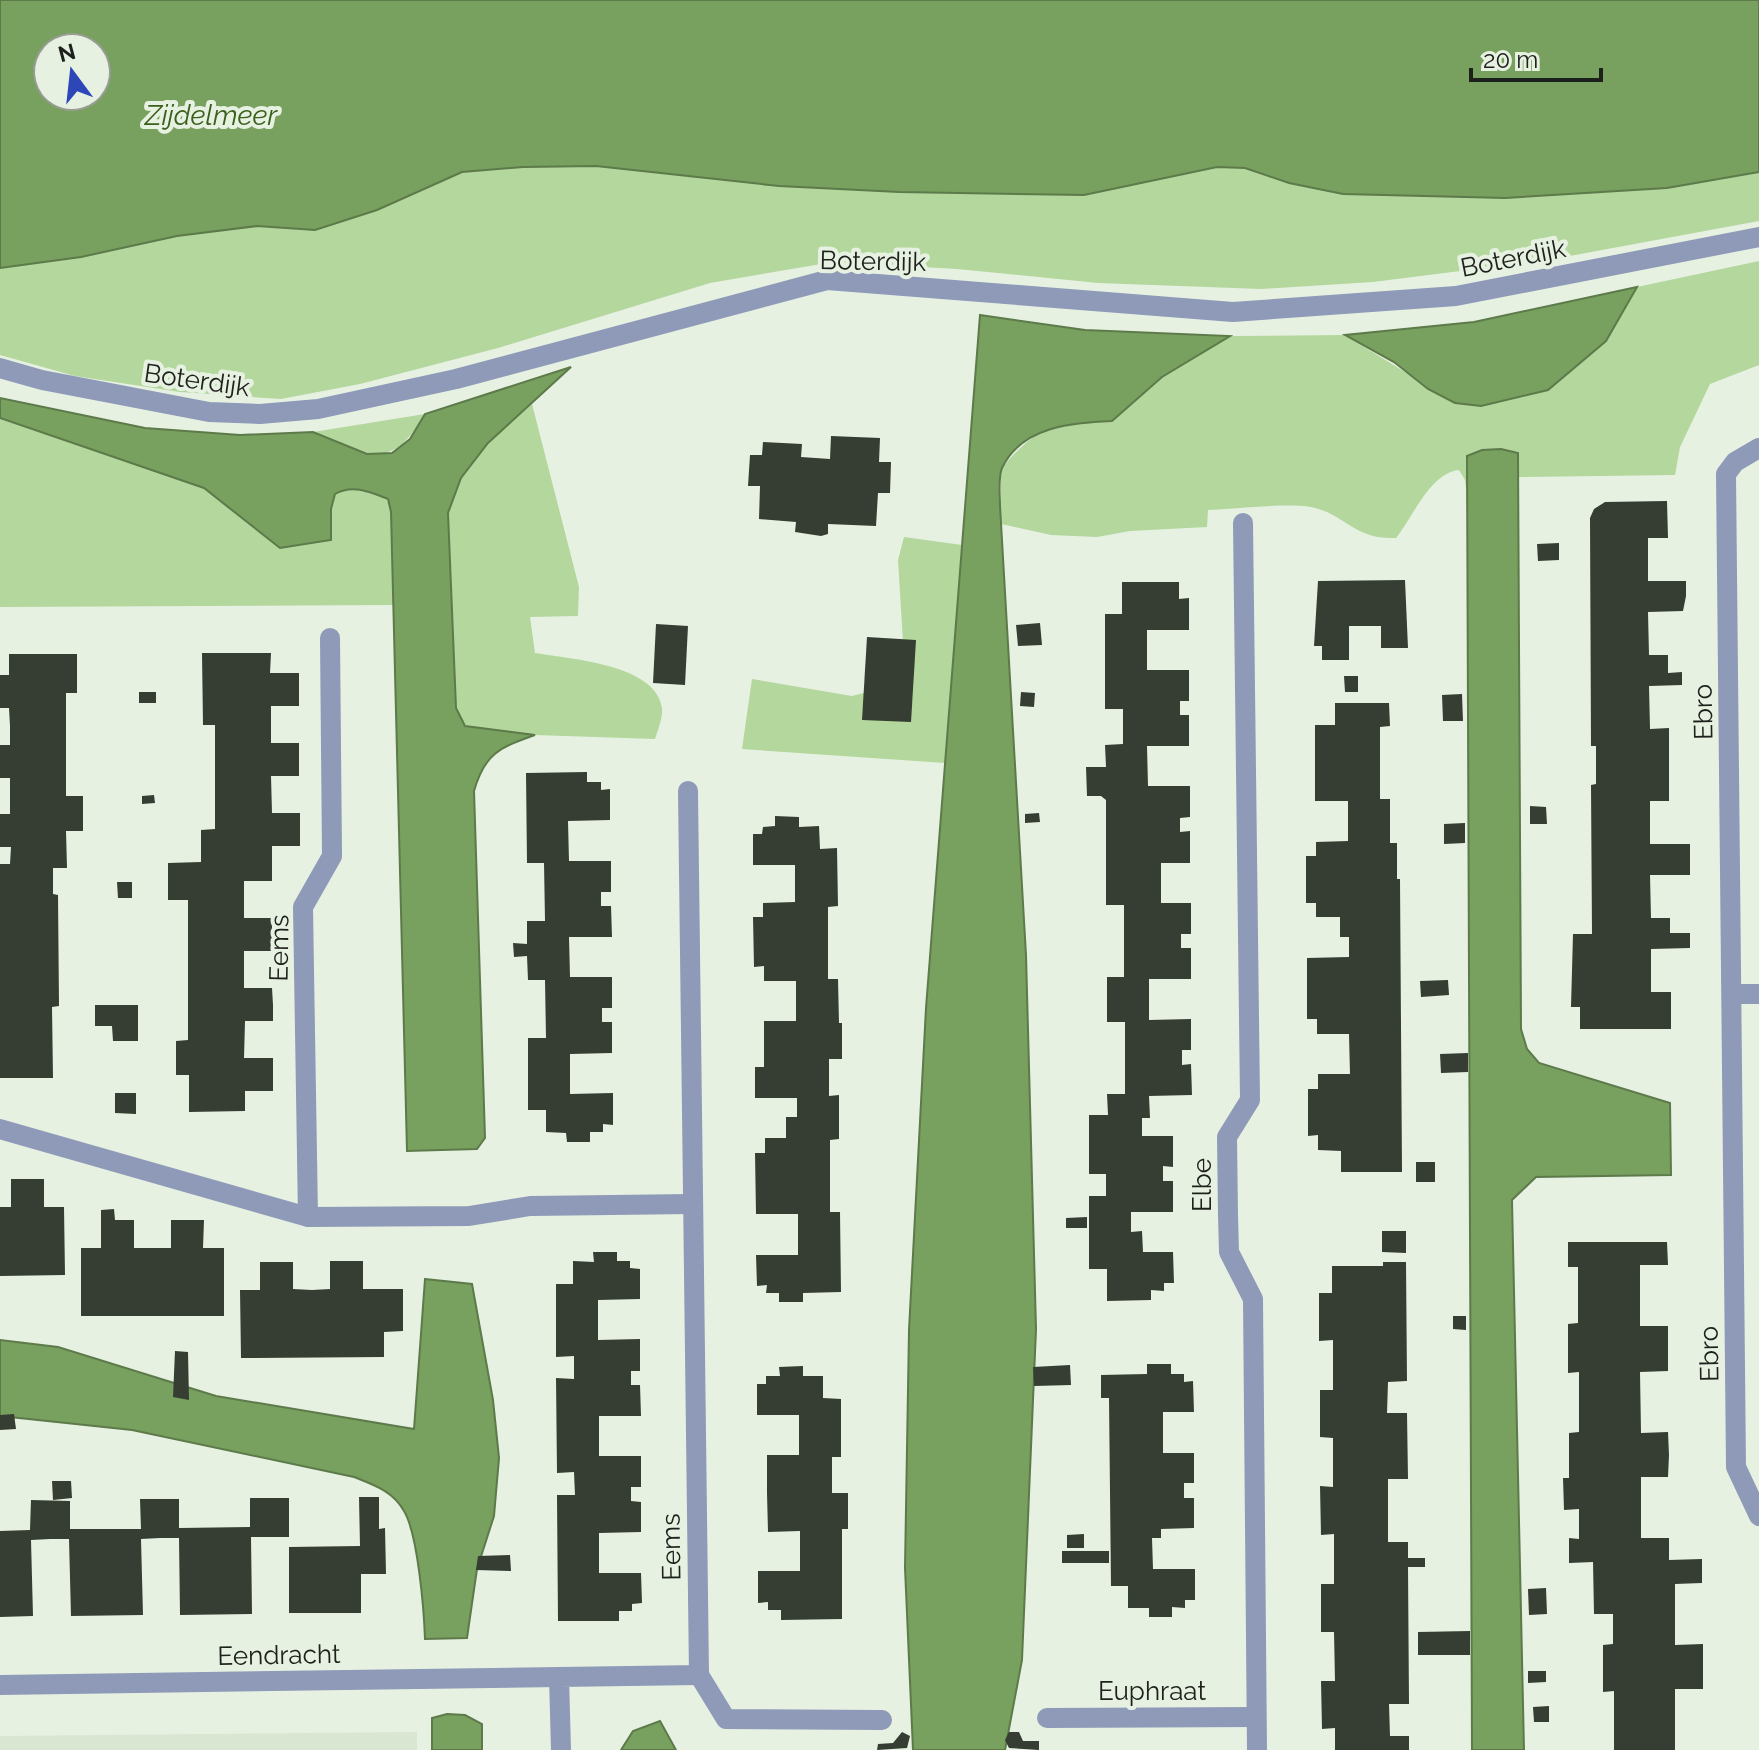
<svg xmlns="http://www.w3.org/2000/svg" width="1759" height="1750" font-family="Raleway,sans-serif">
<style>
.built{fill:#d9e6d1}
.green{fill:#b3d79d}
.water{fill:#78a05e;stroke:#5d7a4a;stroke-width:2;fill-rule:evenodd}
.building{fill:#363d32}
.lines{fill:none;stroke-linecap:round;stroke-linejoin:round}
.street{stroke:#8e9ab8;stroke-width:20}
.labels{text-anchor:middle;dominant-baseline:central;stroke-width:8;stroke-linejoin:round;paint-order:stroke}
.street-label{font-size:26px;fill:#1d201b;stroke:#e7f1e2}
.water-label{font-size:28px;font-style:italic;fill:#3b601c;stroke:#e7f1e2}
</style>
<rect width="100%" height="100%" fill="#e7f1e2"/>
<!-- built -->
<polygon class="built" points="417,1732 417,1750 0,1750 0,1736"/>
<!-- green -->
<g class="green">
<polygon points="596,166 779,186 899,192 1084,195 1217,167 1245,168 1289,183 1343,194 1505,198 1759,172 1759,221 1548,260 1373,282 1261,289 1098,283 957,269 833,262 710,283 498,348 360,384 281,399 180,392 75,376 0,355 0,268 81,257 177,236 257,226 315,230 462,172 523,167"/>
<path d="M1759,261V365L1710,384L1680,447L1675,475L1518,477V453L1467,456V496L1465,480L1459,470C1430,473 1413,517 1396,538C1355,540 1345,515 1315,508C1291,502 1235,509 1208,510L1207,527L1130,531L1097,537L1051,535L1001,524V469C1040,423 1054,423 1113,421L1162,377L1230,336L1345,335L1455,403L1606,341L1637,287Z"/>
<path d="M532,404L579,587L578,616L530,617L535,653C570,659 656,664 662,708C663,717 658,730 655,739L535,735L464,726L456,708L448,513L461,478L488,443Z"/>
<path d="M425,414C390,474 367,454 313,432Z"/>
<path d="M0,418L204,488L280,548L331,540V509L335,494C353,484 369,492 387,499L391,512L393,605L0,607Z"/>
<polygon points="904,537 962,545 945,763 742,749 752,679 852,696 883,688 904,658 898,560"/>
</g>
<!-- water -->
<g class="water">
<path d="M0,0H1759V172L1667,188L1505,198L1343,194L1289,183L1245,168L1217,167L1084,195L899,192L779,186L596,166L523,167L462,172L377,210L315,230L257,226L177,236L81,257L0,268ZM48,48H96V96H48Z"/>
<polygon points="1637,287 1606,341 1548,390 1481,406 1455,403 1428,389 1394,362 1345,335 1474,322"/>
<path d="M980,315L1085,330L1230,336L1162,377L1112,421C1072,423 1022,426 1002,468C998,477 1000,495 1000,506L1026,955L1036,1329L1022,1660L1005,1750H913L905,1568L909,1330L926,1008Z"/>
<path d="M571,367L488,443L461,478L448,513L456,708L465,726L535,735C499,748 485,753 474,791L485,1138L477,1149L407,1151L391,512L388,499C370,492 353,484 335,494L331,509V540L280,548L204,488L0,418V398L145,428L240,435L313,432L367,454L392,453L410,439L425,414Z"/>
<polygon points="1501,449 1518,453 1521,1029 1527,1049 1539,1063 1670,1103 1671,1175 1536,1177 1512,1200 1524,1750 1472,1750 1467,456 1482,450"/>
<path d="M425,1279L472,1284L493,1400L499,1458L494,1516L477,1569L467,1638L425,1639C424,1611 418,1534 404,1511C393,1491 374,1485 354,1477L132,1430L0,1416V1340L58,1347L216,1396L414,1429Z"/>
<polygon points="447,1714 465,1715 482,1724 482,1750 432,1750 432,1718"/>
<polygon points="660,1721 676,1750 621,1750 633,1731"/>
</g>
<!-- building -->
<g class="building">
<polygon points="831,436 880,438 879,462 891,462 890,493 878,493 876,526 828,524 828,534 821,536 795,532 796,522 759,519 760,486 748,486 750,455 762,455 763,442 802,444 801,457 830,459"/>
<polygon points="1667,501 1668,538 1648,538 1648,581 1686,581 1686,596 1683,611 1648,612 1649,655 1668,655 1668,673 1682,672 1682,685 1649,686 1650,729 1669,728 1669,801 1650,801 1650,844 1690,844 1690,875 1650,875 1651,918 1670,918 1670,933 1690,933 1690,948 1651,949 1651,992 1671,992 1671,1029 1580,1029 1580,1007 1571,1007 1573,934 1592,934 1591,785 1596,784 1596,746 1591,746 1590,518 1594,509 1605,502"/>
<polygon points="1559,543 1559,560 1538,561 1537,544"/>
<polygon points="1405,580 1408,648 1381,648 1381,626 1349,626 1349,660 1322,660 1322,646 1314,646 1318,581"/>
<polygon points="1122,582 1179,582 1179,599 1189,598 1189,630 1147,630 1147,670 1189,670 1189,701 1180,701 1180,715 1189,715 1189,746 1147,746 1148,786 1190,786 1190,817 1180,818 1180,832 1190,831 1190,863 1161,863 1161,903 1191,903 1191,934 1181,934 1181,948 1191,948 1191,979 1149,979 1149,1020 1191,1019 1191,1050 1182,1050 1182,1065 1191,1064 1192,1095 1149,1096 1150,1118 1142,1118 1142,1136 1173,1136 1173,1167 1163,1166 1163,1181 1173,1181 1173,1212 1131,1212 1131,1232 1142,1231 1143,1252 1173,1252 1174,1283 1164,1283 1164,1291 1151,1290 1151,1300 1107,1301 1107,1269 1089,1269 1089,1196 1106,1196 1106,1174 1089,1174 1089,1115 1108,1115 1107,1094 1125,1094 1125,1022 1107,1022 1107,977 1124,977 1124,905 1106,905 1106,800 1101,796 1087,796 1086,767 1106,767 1105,745 1123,744 1123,709 1105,709 1105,614 1122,614"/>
<polygon points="1040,623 1042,645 1018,646 1016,625"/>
<polygon points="656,624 688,626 685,685 653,683"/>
<polygon points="867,637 916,640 911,722 862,720"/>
<polygon points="202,653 271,653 270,673 299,673 299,706 271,706 271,743 299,743 299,776 271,776 272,813 300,813 300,846 272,846 272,881 244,881 244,918 272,918 272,951 244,951 244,988 272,988 273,1005 273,1021 245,1021 244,1058 273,1058 273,1091 245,1091 245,1111 189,1112 189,1075 176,1075 176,1041 188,1040 188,900 168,900 168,863 201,862 201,830 215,829 215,725 203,725"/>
<polygon points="9,654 77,654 77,693 66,693 66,796 83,796 83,831 66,831 67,868 53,868 53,894 58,895 59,1006 52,1007 53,1078 0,1078 0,864 10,864 11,847 0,847 0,814 10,814 10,778 0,778 0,745 10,745 10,726 9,708 0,708 0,675 9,675"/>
<polygon points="1344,676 1358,676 1358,692 1345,692"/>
<rect x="139" y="692" width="17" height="11"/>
<polygon points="1021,692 1035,693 1034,707 1020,706"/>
<polygon points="1462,694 1463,721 1443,721 1442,695"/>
<polygon points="1335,703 1389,703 1390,726 1380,727 1380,799 1390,799 1390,843 1397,843 1397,879 1400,879 1402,1172 1341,1172 1341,1151 1318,1150 1318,1135 1308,1136 1308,1089 1318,1089 1318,1074 1350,1074 1349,1034 1317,1034 1317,1019 1307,1019 1307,958 1349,957 1349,937 1340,937 1340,917 1316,917 1316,903 1306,903 1306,856 1316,856 1316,842 1348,841 1348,801 1315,801 1315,725 1335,725"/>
<polygon points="587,772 587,782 601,782 601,790 610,789 610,820 568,821 569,861 611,861 611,892 601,892 601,906 611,906 612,937 569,937 570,977 612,977 612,1008 602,1008 602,1022 612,1022 612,1053 570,1054 570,1094 613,1093 613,1125 603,1124 603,1132 590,1132 590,1142 567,1142 566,1133 546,1132 546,1110 528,1110 528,1038 546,1038 545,980 528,980 527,956 514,957 513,943 527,944 527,921 545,921 544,863 527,863 526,773"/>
<polygon points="154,795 155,803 142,804 142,796"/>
<polygon points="1530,806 1546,807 1547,824 1530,824"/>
<polygon points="1039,813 1040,822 1025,823 1025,814"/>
<polygon points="775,816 799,817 799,827 819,826 820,849 837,848 838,906 828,907 828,979 838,979 839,1023 842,1023 842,1059 829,1059 829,1096 839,1095 839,1139 830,1140 830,1212 840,1212 841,1292 803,1293 803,1302 779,1302 779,1293 766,1293 767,1285 757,1286 756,1255 798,1255 798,1214 756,1214 755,1153 765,1153 765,1138 786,1138 786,1117 797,1117 797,1098 755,1098 755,1067 764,1067 764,1021 796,1021 796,981 764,981 764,966 754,967 753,917 763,917 763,903 795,902 795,865 753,865 753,834 762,834 763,827 775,826"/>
<polygon points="1465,823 1465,843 1444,844 1444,824"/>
<polygon points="117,882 132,882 132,898 118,898"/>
<polygon points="1448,980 1449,995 1421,997 1420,981"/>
<polygon points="95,1005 138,1005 138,1041 113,1041 112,1026 95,1026"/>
<polygon points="1468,1053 1468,1072 1441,1073 1440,1054"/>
<polygon points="115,1093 136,1093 136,1114 115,1113"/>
<rect x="1416" y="1162" width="19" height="20"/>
<polygon points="11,1179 44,1179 44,1207 64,1207 65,1275 0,1276 0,1207 11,1207"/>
<polygon points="114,1209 115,1220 134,1220 134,1248 171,1248 171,1220 204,1220 203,1248 224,1248 224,1316 81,1316 81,1248 101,1248 101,1210"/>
<polygon points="1087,1217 1087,1228 1066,1228 1066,1218"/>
<polygon points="1382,1231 1406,1231 1406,1253 1382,1252"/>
<polygon points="1568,1242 1667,1242 1668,1265 1640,1265 1640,1326 1668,1326 1668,1371 1640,1372 1641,1433 1668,1432 1669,1455 1668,1477 1641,1477 1641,1538 1669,1538 1669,1560 1702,1559 1702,1583 1675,1584 1675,1645 1703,1644 1703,1689 1675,1689 1675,1750 1614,1750 1614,1691 1603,1692 1603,1645 1613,1644 1613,1614 1594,1614 1593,1562 1569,1563 1569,1538 1579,1539 1579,1509 1564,1510 1563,1478 1569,1478 1569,1433 1579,1432 1579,1372 1568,1373 1568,1324 1578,1323 1578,1267 1568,1267"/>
<polygon points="593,1252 617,1252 617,1261 630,1261 630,1268 640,1269 640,1299 598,1300 598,1340 640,1339 640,1371 631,1371 631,1385 640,1385 641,1416 599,1416 599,1456 641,1456 641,1487 631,1487 631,1501 641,1502 641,1532 599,1533 599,1573 641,1573 642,1603 632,1604 632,1611 619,1611 619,1621 558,1621 557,1495 575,1495 574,1472 557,1473 556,1378 574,1379 574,1356 556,1357 556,1284 573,1284 573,1261 594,1262"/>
<polygon points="330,1261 363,1261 363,1289 403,1289 403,1331 384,1332 384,1357 241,1358 240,1290 260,1290 260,1262 293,1262 293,1289 312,1290 330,1289"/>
<polygon points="1383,1262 1406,1262 1407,1381 1388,1382 1387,1413 1407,1413 1408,1479 1388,1479 1388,1542 1408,1542 1408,1558 1425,1558 1425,1567 1408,1567 1409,1704 1389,1704 1390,1736 1409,1736 1409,1750 1335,1750 1335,1728 1322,1729 1321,1681 1335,1681 1334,1632 1321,1632 1321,1584 1334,1584 1334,1534 1321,1535 1320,1486 1333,1487 1333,1438 1320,1437 1320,1390 1333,1390 1333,1340 1319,1341 1319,1293 1332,1293 1332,1266 1383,1266"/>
<polygon points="1453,1316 1466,1316 1466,1330 1453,1329"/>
<polygon points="175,1351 188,1352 189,1400 173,1397"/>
<polygon points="1147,1364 1171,1364 1171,1374 1184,1374 1184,1382 1193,1381 1194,1412 1163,1412 1163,1453 1194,1453 1194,1483 1184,1483 1184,1498 1194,1498 1194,1528 1161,1529 1161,1538 1152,1538 1153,1569 1195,1569 1195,1600 1185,1600 1185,1608 1172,1607 1172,1617 1149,1617 1149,1608 1128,1608 1128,1586 1111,1586 1109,1398 1101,1398 1101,1375 1147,1374"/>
<polygon points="1070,1365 1071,1385 1034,1386 1033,1367"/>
<polygon points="803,1366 803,1376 823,1376 823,1398 841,1399 841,1457 832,1457 832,1493 848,1493 848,1529 842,1529 842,1619 781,1620 781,1610 768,1610 768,1602 758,1603 758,1571 800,1571 800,1531 768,1532 767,1493 767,1455 799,1455 799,1415 757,1415 757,1384 766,1384 766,1376 780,1376 779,1367"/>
<polygon points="14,1414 16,1429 0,1430 0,1415"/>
<polygon points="52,1481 71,1481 72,1498 53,1500"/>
<polygon points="359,1497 379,1497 379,1529 385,1528 386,1574 361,1574 361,1613 289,1613 289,1547 360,1546"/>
<polygon points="250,1498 289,1498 289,1537 251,1537 252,1614 180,1615 179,1538 160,1538 141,1539 143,1615 71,1616 69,1539 50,1539 31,1540 33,1616 0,1617 0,1531 30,1530 31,1500 70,1501 70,1529 141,1529 140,1499 179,1499 179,1528 250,1527"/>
<polygon points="1084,1534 1084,1548 1067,1548 1067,1535"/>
<rect x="1062" y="1551" width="47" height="12"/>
<polygon points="510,1555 511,1571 476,1570 478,1556"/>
<polygon points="1546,1588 1547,1614 1529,1615 1528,1589"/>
<polygon points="1470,1631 1470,1655 1418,1655 1418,1632"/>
<polygon points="1528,1671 1546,1671 1546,1682 1528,1683"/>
<polygon points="1549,1706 1549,1722 1534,1722 1533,1707"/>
<polygon points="902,1732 910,1736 907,1748 877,1750 878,1744 893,1743"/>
<polygon points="1009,1732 1019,1732 1023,1741 1039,1741 1039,1750 1009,1748 1005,1740"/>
</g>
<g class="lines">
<!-- street -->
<g class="street">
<polyline points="0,368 42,380 209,412 260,414 318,409 456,379 827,280 1233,312 1456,296 1759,237"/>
<polyline points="1759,448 1735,462 1726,474 1736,1467 1759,1516"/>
<polyline points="1243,523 1250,1100 1227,1137 1228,1215 1229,1252 1253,1299 1257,1750"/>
<polyline points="1732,994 1759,994"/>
<polyline points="0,1129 308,1217 469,1216 530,1206 692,1204"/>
<polyline points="308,1217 303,907 332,856 330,638"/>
<polyline points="699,1675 726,1719 882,1720"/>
<polyline points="0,1685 559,1677"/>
<polyline points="1047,1718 1256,1717"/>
<polyline points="561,1750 559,1677 699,1675 688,791"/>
</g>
</g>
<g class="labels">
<!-- street labels -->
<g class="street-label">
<text transform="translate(1513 258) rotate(-11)">Boterdijk</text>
<text transform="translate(873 261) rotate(1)">Boterdijk</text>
<text transform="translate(197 380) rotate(8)">Boterdijk</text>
<text transform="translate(1703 712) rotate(-91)">Ebro</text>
<text transform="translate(279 948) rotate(-89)">Eems</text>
<text transform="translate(1202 1185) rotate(-90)">Elbe</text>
<text transform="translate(1709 1354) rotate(-91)">Ebro</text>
<text transform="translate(671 1547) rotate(-91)">Eems</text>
<text transform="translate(279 1655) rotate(-1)">Eendracht</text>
<text x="1152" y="1691">Euphraat</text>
</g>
<!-- water labels -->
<g class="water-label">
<text x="211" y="115">Zijdelmeer</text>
</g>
</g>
<!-- north arrow -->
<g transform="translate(72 72) rotate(345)"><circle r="38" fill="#e7f1e2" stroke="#969d92" stroke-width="2"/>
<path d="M0-6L14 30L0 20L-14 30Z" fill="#2d47b8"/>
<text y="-12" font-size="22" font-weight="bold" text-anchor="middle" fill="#1d201b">N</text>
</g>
<!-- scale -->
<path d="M1471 68v12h130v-12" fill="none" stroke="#1d201b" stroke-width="4"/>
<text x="1483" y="68" font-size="24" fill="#1d201b" stroke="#e7f1e2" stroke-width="6" paint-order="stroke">20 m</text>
</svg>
